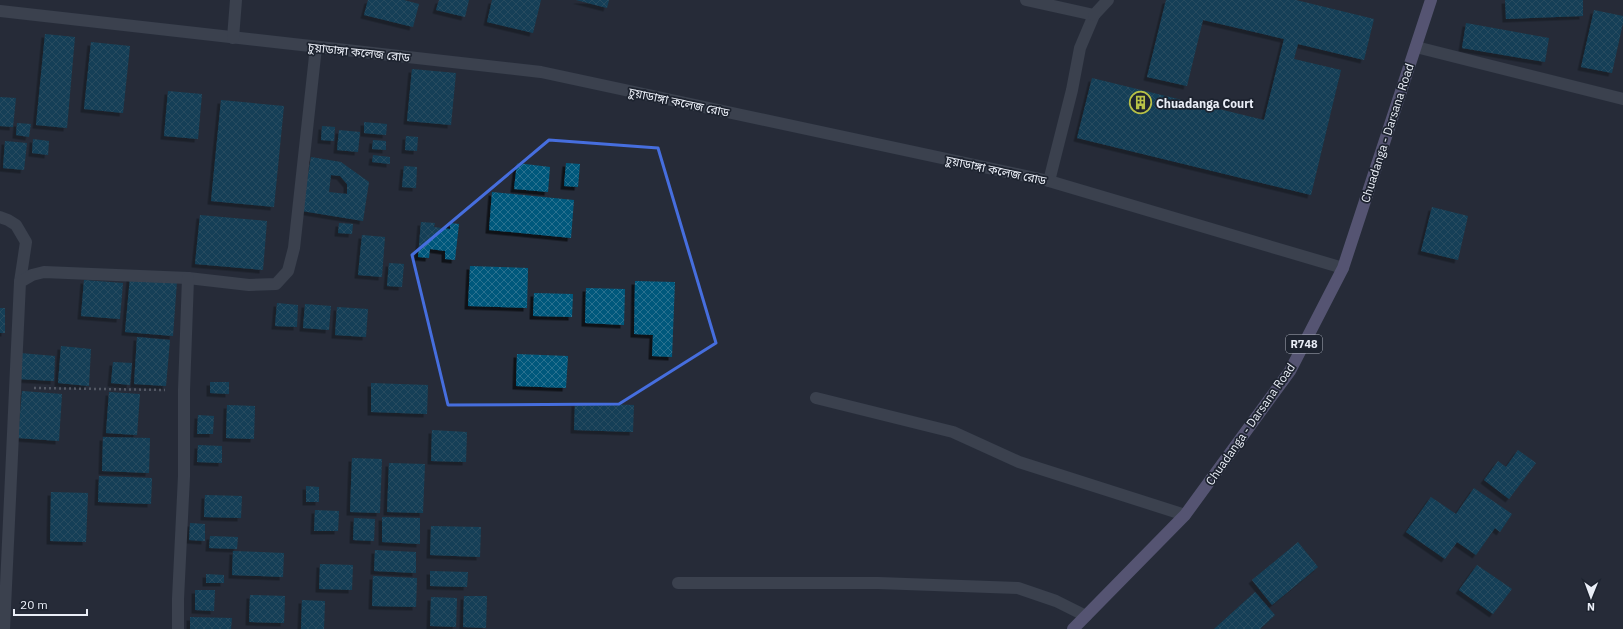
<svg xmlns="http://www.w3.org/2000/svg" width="1623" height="629" font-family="'IBM Plex Sans','Noto Sans Bengali',sans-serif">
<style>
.building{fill:url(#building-cross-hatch);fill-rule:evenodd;filter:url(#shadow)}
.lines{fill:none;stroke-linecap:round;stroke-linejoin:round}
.path{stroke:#8a8f9a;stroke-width:2.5;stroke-dasharray:2 3;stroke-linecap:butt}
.street{stroke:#545b69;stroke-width:12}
.primary{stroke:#8f86b8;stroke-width:12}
.marked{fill:none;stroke:#466ede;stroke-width:3;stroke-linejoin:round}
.labels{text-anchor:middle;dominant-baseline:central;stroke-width:3.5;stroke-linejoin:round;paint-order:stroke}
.shield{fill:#1d232f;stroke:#acb1bb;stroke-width:1}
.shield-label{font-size:11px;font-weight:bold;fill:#eaeef7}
.street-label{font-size:12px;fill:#eaeef7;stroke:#1d232f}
.poi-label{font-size:12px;font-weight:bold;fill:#eaeef7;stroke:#1d232f;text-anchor:start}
</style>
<defs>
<pattern id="building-cross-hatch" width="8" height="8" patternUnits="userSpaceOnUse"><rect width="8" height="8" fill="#04597c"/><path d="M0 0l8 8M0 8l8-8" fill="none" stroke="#29718f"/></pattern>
<filter id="shadow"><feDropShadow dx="-3.5" dy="3.5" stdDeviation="0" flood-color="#0009"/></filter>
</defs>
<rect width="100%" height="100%" fill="#262c39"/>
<!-- building -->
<g class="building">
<polygon points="368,0 404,0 419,4 413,27 364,15"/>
<polygon points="439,0 469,0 465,17 436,10"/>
<polygon points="492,0 541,0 533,33 487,22"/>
<polygon points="576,0 609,0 607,8"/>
<polygon points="1166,0 1296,0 1374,19 1364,60 1298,44 1294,59 1341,70 1311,195 1077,138 1092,78 1264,120 1284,39 1203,20 1187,86 1147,77"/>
<polygon points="1505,0 1583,0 1583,16 1506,19"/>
<polygon points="1594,10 1623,16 1623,23 1612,73 1581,67"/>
<polygon points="1466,23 1549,38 1545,62 1462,48"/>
<polygon points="45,34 75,37 67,128 36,125"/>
<polygon points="91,42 130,46 123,113 84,109"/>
<polygon points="412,69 456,73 451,125 407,121"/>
<polygon points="168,91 202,94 198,139 164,136"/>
<polygon points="0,97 16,98 13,127 0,126"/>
<polygon points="221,100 284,106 274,207 211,201"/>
<polygon points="364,122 387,124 386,135 364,133"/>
<polygon points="17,123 31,124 29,137 16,135"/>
<polygon points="322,126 335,127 334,141 321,140"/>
<polygon points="339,130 360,132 358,152 337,150"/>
<polygon points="406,136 418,137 417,151 405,150"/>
<polygon points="33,139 49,141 48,155 32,153"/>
<polygon points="373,140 386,141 386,150 372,149"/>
<polygon points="5,141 27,143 24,170 3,168"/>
<polygon points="373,155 390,157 390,164 372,162"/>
<path d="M311,157L341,162L369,182L363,221L302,211ZM331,175L340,176L347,184V194L329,192Z"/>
<polygon points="517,163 550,167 548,192 514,189"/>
<polygon points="566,163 580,164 578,187 564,186"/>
<polygon points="404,166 417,167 416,188 402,187"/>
<polygon points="492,192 574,200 571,238 489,230"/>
<polygon points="1432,207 1468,216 1458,260 1421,251"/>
<polygon points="200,215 267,221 263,270 195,264"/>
<polygon points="421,222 435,223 434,227 450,229 450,223 459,224 455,260 445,259 445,251 430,249 429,258 418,257"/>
<polygon points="339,223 353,224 352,234 338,233"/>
<polygon points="362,235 385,237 382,277 358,275"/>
<polygon points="389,263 404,264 402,287 387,286"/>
<polygon points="470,266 528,268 527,308 468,306"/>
<polygon points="130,277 177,281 173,336 125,332"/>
<polygon points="84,280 123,283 120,319 81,316"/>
<polygon points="635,281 675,282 672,357 652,356 653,335 634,334"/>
<polygon points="586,288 625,289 624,325 585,323"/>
<polygon points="534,293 573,294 572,317 533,316"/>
<polygon points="277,303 298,305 297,327 275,326"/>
<polygon points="305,304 331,306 329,330 303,328"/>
<polygon points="337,307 368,309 366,337 335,335"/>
<rect x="0" y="308" width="5" height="25"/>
<polygon points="137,337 170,340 166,386 134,384"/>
<polygon points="61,346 91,349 89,386 58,383"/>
<polygon points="20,353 55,356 54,381 18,379"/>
<polygon points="517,354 568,356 566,388 516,386"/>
<polygon points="113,362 132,363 130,385 111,383"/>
<polygon points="210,382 229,382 229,394 210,393"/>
<polygon points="371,383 428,385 427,414 371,412"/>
<polygon points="22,391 62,394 59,441 18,438"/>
<polygon points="109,392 140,394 137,435 106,433"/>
<polygon points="575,403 634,405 633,432 574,430"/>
<polygon points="227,405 255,406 254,439 226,438"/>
<polygon points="198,415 214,416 213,434 197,434"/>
<polygon points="432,430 467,432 466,462 431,461"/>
<polygon points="103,437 150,438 149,473 102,471"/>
<polygon points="198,445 222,446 222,463 197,462"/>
<polygon points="1518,450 1536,463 1509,499 1484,480 1498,461 1506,467"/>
<polygon points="352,458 382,459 380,513 350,512"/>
<polygon points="389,463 425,464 423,513 387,512"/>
<polygon points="99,476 152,478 151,504 98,502"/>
<polygon points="306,486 319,487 319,502 306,502"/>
<polygon points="1474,488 1512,514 1500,532 1495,528 1476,555 1457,542 1445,559 1406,532 1431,497 1456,514"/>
<polygon points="51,492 88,493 86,542 50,541"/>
<polygon points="205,495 242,496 241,518 204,517"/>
<polygon points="315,510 339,511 338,531 314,531"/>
<polygon points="382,517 420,518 420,544 382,542"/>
<polygon points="354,518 375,519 374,541 353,540"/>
<polygon points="190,523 205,524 205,541 189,540"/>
<polygon points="431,526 481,527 480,557 430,555"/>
<polygon points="210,536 238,537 237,549 209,548"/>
<polygon points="1298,542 1318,567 1272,605 1252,580"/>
<polygon points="375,550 416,552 416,573 374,571"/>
<polygon points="233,551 284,553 283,577 232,575"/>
<polygon points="320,564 353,565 352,590 319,589"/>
<polygon points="1477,565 1512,589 1493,614 1459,590"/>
<polygon points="430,571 468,572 467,587 430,586"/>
<polygon points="206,574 224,575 224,583 206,583"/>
<polygon points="373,576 417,578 416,607 372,606"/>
<polygon points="195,590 215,590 214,611 195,610"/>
<polygon points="1255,592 1275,615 1260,629 1214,629"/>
<polygon points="250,595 285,596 284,623 249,622"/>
<polygon points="464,596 487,596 486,628 463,627"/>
<polygon points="431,597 457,598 456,627 430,626"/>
<polygon points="302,600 325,601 324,629 301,629"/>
<polygon points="190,617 232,618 231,629 190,629"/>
</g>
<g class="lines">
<!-- path -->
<polyline class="path" points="34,388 165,390"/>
<!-- street -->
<g class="street">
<polyline points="1026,0 1094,15 1080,48 1072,90 1049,181"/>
<polyline points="0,11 541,72 1049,181 1343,268"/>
<polyline points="1094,15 1108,0"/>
<polyline points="233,38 236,0"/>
<polyline points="1416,47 1623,99"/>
<polyline points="0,217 8,220 16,225 26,242 20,282"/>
<polyline points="816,398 953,432 1019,462 1185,515"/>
<polyline points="678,583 878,583 1018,588 1056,601 1086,616"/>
<polyline points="4,629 20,282 32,275 44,272 188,278 249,285 276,284 288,271 294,248 316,47"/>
<polyline points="178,629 178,599 184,476 184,390 188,278"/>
</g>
<!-- primary -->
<polyline class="primary" points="1073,629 1185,515 1290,371 1343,268 1431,0"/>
</g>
<!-- marked area -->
<path d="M0 0H1623V629H0ZM549,140L658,148L716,343L619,404L448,405L412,255Z" fill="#262c39" fill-opacity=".55" fill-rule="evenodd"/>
<path class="marked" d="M549,140L658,148L716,343L619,404L448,405L412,255Z"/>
<!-- icons -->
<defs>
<symbol id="building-ring" viewBox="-11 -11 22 22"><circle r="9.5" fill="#1d232f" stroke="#b8c147" stroke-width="1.5"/><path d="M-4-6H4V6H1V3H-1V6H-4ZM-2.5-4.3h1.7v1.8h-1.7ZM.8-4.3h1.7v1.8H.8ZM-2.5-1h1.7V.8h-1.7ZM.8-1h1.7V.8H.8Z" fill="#b8c147"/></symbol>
</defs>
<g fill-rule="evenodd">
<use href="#building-ring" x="1128" y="90" width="25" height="25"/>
</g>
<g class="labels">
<!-- shield labels -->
<rect class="shield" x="1286" y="335" width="36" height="18" rx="3"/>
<g class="shield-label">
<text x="1304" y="344">R748</text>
</g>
<!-- street labels -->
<g class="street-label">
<text transform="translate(359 52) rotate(6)">চুয়াডাঙ্গা কলেজ রোড</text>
<text transform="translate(679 102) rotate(12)">চুয়াডাঙ্গা কলেজ রোড</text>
<text transform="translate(1387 133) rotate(-72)">Chuadanga - Darsana Road</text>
<text transform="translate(996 170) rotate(12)">চুয়াডাঙ্গা কলেজ রোড</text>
<text transform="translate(1250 424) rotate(-55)">Chuadanga - Darsana Road</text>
</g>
<!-- poi labels -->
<g class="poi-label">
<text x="1156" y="103">Chuadanga Court</text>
</g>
</g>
<!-- north arrow -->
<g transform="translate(1591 597) rotate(181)" stroke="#1d232f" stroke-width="3" paint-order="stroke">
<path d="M0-3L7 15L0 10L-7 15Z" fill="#eaeef7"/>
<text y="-6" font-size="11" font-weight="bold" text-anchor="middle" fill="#eaeef7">N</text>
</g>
<!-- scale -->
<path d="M14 609v6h73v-6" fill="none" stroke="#eaeef7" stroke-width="2"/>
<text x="20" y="609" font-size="12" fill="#eaeef7" stroke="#1d232f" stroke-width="3" paint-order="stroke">20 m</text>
</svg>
